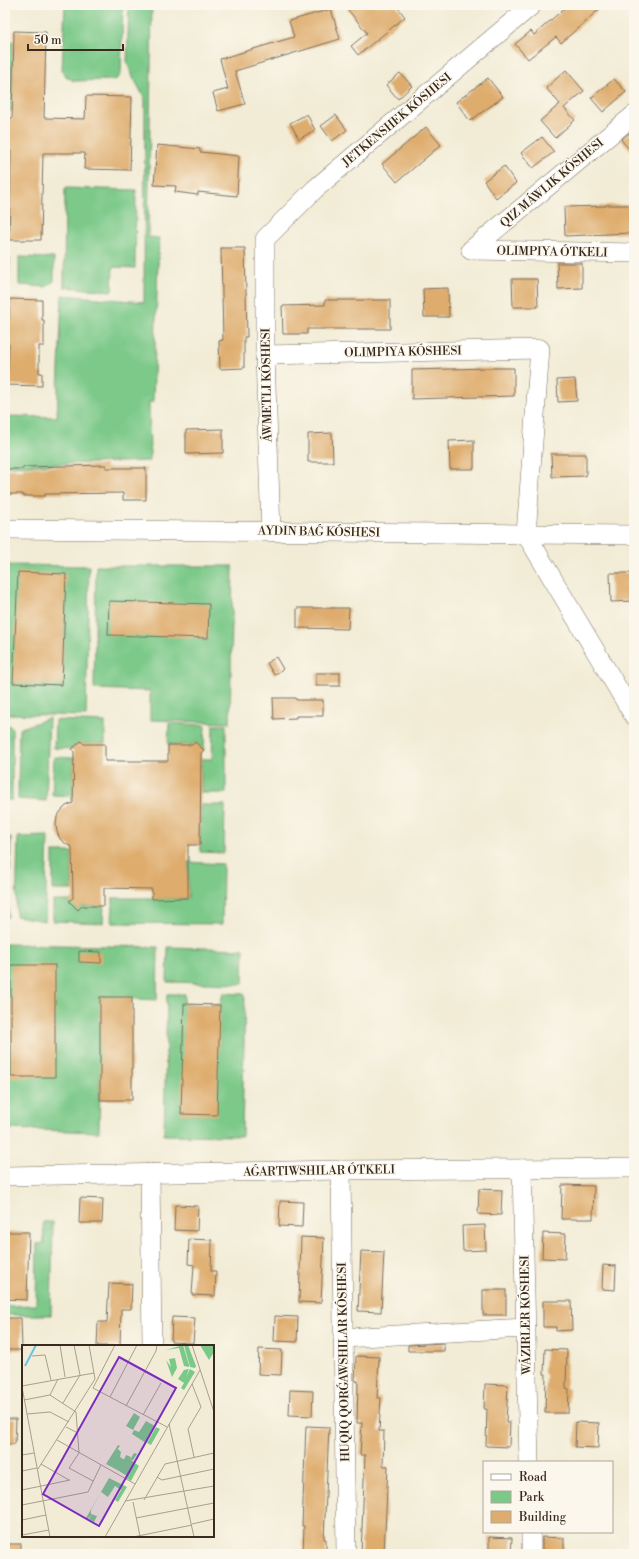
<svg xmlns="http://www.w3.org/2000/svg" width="639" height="1559" font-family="'Libre Bodoni',serif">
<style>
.green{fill:#7bc989;stroke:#5b7a54}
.building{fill:#deac6c}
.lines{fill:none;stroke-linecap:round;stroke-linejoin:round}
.minor-casing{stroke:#7b6e5e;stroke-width:20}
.minor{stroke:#fff;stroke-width:19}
.labels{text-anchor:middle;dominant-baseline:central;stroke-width:3;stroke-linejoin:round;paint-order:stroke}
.street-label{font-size:12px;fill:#3b2a1e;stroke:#fbf7ec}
.inset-river{fill:none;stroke:#65c5e3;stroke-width:2}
.inset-road{fill:none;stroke:#a99e8c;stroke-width:1}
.view{fill:#7b2cbf;fill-opacity:0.15;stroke:#7b2cbf;stroke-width:2}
.inset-edge{fill:none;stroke:#3b2a1e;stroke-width:2}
</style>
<rect width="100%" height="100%" fill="#fbf7ec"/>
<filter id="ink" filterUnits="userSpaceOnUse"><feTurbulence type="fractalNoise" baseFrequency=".025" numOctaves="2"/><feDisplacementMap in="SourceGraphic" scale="8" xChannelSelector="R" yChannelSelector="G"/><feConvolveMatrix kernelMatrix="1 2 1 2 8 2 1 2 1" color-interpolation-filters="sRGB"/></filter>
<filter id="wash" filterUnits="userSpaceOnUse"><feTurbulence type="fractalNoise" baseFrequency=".012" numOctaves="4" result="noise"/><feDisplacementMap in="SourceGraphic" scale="16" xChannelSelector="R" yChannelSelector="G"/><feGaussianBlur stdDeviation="0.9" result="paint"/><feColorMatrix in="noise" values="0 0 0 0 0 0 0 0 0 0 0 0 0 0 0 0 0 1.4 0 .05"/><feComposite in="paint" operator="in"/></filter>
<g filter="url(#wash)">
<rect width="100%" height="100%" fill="#f2ecd6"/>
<!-- green -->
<g class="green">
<polygon points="65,5 123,5 121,73 118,78 113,80 74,81 67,77 62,71"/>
<polygon points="129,5 152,5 148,237 159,238 153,402 149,402 150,461 5,466 5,416 57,417 62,295 144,302 145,99 133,77 127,63"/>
<polygon points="5,41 13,41 12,111 5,111"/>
<polygon points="5,156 11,156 9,229 5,229"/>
<polygon points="65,188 136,190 135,268 113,267 112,291 64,287"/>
<polygon points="5,257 10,258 9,284 5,284"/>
<polygon points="19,257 54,258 54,281 46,287 19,285"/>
<polygon points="5,565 89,566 86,716 5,714"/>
<polygon points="96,566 233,566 230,723 150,720 150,691 94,689"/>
<polygon points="49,718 46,801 18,799 19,729"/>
<polygon points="55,720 105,722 105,744 84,744 81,741 72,749 54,748"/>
<polygon points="5,722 12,728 12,800 5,800"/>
<polygon points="169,723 205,725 204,750 195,742 192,745 168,745"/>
<polygon points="213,725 226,725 226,793 201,793 201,759 212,759"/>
<polygon points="54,757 74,758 73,796 52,795"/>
<polygon points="201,805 225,805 224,853 200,852"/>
<polygon points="48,836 45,921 16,916 18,837"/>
<polygon points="5,837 11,837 8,917 5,918"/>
<rect x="53" y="852" width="19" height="38"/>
<polygon points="188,862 223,864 222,924 112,923 113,898 188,898"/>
<polygon points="53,901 69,901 82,906 104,906 103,923 53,921"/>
<polygon points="5,944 158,947 157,1000 102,997 99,1132 5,1129"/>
<polygon points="168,947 244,949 243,984 167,982"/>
<polygon points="223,993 245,994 242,1136 164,1135 167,994 185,994 184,1004 220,1005"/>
<polygon points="43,1222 53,1222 51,1315 5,1315 5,1306 36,1305 37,1244 44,1243"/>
</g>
<g id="blocks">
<!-- building -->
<g class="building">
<polygon points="344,5 396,5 405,17 358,55 351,46 367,33"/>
<polygon points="568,5 604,5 561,43 556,37 528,59 515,44 531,31 534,35"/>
<polygon points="331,9 340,39 235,71 245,104 218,111 213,93 228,89 220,59 294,37 289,21"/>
<polygon points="14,31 46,32 44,118 85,119 86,96 132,97 130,170 84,169 85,153 43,153 41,240 9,240 11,151 5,151 5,117 12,118"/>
<polygon points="566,70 584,91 564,108 575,120 555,138 540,121 560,104 546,88"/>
<polygon points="400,73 412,86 398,99 386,85"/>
<polygon points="488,78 503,97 470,121 456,102"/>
<polygon points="614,79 626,92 603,112 591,98"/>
<polygon points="307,114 315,130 299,139 290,123"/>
<polygon points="336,115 347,130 332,141 321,126"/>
<polygon points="426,127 441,145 397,182 382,164"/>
<polygon points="634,129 634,154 621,140"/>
<polygon points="542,137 554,152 533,168 521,153"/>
<polygon points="157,145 200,149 200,152 239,156 237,196 198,192 198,195 175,192 176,186 154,185"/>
<polygon points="504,166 516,183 496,198 484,181"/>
<polygon points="606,205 631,205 631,233 565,236 564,207 606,206"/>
<polygon points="221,248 245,248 247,337 244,337 244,368 220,369 219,341 223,340"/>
<polygon points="557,263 582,263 582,288 558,289"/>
<polygon points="512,279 537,279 538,307 513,307"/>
<polygon points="448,288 449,317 424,317 423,289"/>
<polygon points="10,299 42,300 42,320 44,320 44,346 39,346 39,373 42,373 42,386 5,385 5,372 8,372 9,344 5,344 5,320 9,320"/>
<polygon points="325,300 390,300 390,329 307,329 307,334 283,334 282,306 325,305"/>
<polygon points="489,368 514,368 514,396 412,399 412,370"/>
<polygon points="575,379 577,401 558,402 557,380"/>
<polygon points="223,429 223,453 186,454 186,430"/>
<polygon points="332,433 333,462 308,462 308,434"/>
<polygon points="474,440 474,469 450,469 449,441"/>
<polygon points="551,454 586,454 586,476 552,477"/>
<polygon points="106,465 106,468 146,468 146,500 123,500 123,493 45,494 45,496 23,496 23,494 5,494 5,469 23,469 23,467"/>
<polygon points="18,572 66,574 62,685 13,683"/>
<polygon points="610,573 634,573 634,601 611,602"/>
<polygon points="109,601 209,604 208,638 108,635"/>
<polygon points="297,608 349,608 348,629 297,628"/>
<polygon points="276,657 283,669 274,675 267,663"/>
<rect x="316" y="673" width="24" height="13"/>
<polygon points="273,698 296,698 296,700 323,700 323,716 296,716 296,718 274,719"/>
<polygon points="81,741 84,744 105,744 105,761 168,761 168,745 192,745 195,742 204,750 201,753 200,845 188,845 188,898 152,899 152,889 104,888 104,906 82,906 78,910 69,901 73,898 72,847 66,844 60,839 57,832 56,825 57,817 61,811 66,806 73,803 74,752 72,749"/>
<polygon points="79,951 101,952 101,963 79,962"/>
<rect x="11" y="965" width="44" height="112"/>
<rect x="100" y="997" width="32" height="103"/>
<polygon points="184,1004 220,1005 217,1115 181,1114"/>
<polygon points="562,1185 594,1186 593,1219 561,1219"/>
<polygon points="479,1189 502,1190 501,1215 478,1214"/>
<polygon points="80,1198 103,1199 102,1223 79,1223"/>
<polygon points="280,1201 303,1202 302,1227 279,1226"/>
<polygon points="175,1205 198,1206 197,1231 174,1230"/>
<polygon points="485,1225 486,1250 463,1251 462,1226"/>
<polygon points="5,1232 29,1232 27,1300 5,1299"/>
<polygon points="543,1233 566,1234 565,1259 542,1258"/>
<polygon points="301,1237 324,1238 321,1303 299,1302"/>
<polygon points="189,1239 212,1240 211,1271 216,1271 215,1296 192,1295 194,1265 188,1264"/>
<polygon points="361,1251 384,1252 381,1312 358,1311"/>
<polygon points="603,1265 616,1266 615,1290 602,1289"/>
<polygon points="109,1283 132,1284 131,1309 121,1309 120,1346 97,1346 98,1322 107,1322"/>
<rect x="483" y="1290" width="23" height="25"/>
<polygon points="543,1301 571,1301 572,1330 556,1331 556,1327 543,1327"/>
<polygon points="275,1316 298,1317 297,1342 274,1341"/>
<polygon points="172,1317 195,1318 193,1343 171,1342"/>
<polygon points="5,1318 21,1318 22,1350 5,1350"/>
<polygon points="444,1343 444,1351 408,1351 408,1345"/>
<polygon points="259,1349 282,1350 281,1375 258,1374"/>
<polygon points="545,1349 567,1350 566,1388 569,1389 568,1413 545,1413 546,1374 544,1374"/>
<polygon points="356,1356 379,1357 377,1398 381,1398 379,1431 384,1431 383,1466 388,1466 384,1554 361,1554 365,1455 360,1455 362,1423 357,1423 358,1381 355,1381"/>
<polygon points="485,1384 508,1385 506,1422 510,1422 509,1447 486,1446 487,1409 484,1409"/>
<polygon points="290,1390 313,1391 312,1416 289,1415"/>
<polygon points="5,1419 16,1419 15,1444 5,1444"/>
<polygon points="576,1422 599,1423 598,1448 575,1447"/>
<polygon points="306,1426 329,1427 324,1539 326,1539 326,1554 303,1554 304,1526 302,1526"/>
<polygon points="489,1537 512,1538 511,1554 489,1554"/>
<polygon points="542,1537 564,1538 564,1554 542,1554"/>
<rect x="5" y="1544" width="16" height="10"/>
</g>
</g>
</g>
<g filter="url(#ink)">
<use href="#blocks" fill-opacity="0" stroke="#7b6e5e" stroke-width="1"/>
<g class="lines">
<defs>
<g id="minor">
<polyline points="471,250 634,115"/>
<polyline points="471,250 634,253"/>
<polyline points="265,355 540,349 526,534 634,716"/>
<polyline points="5,529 634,535"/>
<polyline points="271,532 265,355 265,239 315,189 532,5"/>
<polyline points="522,1169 529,1462"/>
<polyline points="341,1170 346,1554"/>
<polyline points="150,1173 152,1346"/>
<polyline points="5,1176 341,1170 634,1168"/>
<polyline points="343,1338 526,1328"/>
<polyline points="531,1532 531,1554"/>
</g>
</defs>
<!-- minor casing -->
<use href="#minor" class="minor-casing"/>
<!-- minor -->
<use href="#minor" class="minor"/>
</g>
</g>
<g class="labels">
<!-- street labels -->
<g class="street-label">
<text transform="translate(397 120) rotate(-40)">JETKENSHEK KÓSHESI</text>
<text transform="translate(552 183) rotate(-40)">QIZ MÁWLIK KÓSHESI</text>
<text transform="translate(552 252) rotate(1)">OLIMPIYA ÓTKELI</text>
<text transform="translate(403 352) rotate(-1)">OLIMPIYA KÓSHESI</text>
<text transform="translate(267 385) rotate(-91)">ÁWMETLI KÓSHESI</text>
<text transform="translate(319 532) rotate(1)">AYDIN BAǴ KÓSHESI</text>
<text transform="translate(319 1171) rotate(-1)">AǴARTIWSHILAR ÓTKELI</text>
<text transform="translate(526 1315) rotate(-91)">WÁZIRLER KÓSHESI</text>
<text transform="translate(344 1362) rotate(-91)">HUQIQ QORǴAWSHILAR KÓSHESI</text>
</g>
</g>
<!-- overview -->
<g transform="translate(22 1345)">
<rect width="192" height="192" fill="#f2ecd6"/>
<path d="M161,0L167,20V22L162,21L157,3L144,5ZM162,0H166L174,21L173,23L168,22ZM178,0H192V7L187,15ZM153,13L155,23L150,32L144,15L149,22L147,14ZM167,24L164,32L168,24L173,27L162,45L159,43L162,38L156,34L162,25ZM112,68L118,72L111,85L104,81ZM124,76L133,81L124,98L110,89L112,85L117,87ZM134,82L138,84L129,100L125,98ZM96,100L98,101L94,106L96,104L99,107L98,112L103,115L97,126L84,119ZM112,108L115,109L111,115H109L112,117L117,110L105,131L97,126L104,110L109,112L108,115ZM113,118L117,121L109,136L104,133ZM87,133L105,142L96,157L93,155L99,145L93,141L86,152L79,147L69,165V169L75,171L72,177L67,174L69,170L66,174L64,173Z" fill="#7bc989"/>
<path class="inset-river" d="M3,21L14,0"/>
<path class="inset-road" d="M38,0L43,32M93,0L71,43L145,82M170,0L192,67M10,11L23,10L29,35M170,39L179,62L166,84L172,112M0,41L72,28M0,42L28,192M28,50L36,34M88,52L115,0M2,55L28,50L54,67L57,108L47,123L71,136M41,58L58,30L52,0M104,61L134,6L135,0M5,69L28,67L47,77M121,70L139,38M147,79L172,192M44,82L56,88M35,95L113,139M0,110L12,108M19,119L47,135M16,124L73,34L67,0M0,126L15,123M135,132L140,135L192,124M0,145L48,135M122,155L143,119L192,108M103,156L192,141M111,157L118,191M0,160L66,147L79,120M114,173L192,158M0,175L24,170M170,179L192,174M0,190L27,185M83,192L178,25M111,192L170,180"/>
<path class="view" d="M97,12L154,43L77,181L21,149Z"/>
<rect width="192" height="192" class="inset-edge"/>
</g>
<!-- margin -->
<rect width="639" height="1559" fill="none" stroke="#fbf7ec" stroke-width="20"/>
<!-- legend -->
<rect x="483" y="1461" width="130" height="72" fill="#fbf7ec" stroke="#aea59a"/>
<rect x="491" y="1474" width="20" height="6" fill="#ffffff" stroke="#aea59a"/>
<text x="519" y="1481" font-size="12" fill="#3b2a1e">Road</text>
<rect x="491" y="1491" width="20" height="12" fill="#7bc989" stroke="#aea59a"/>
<text x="519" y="1501" font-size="12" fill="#3b2a1e">Park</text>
<rect x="491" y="1511" width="20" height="12" fill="#deac6c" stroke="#aea59a"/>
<text x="519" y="1521" font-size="12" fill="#3b2a1e">Building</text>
<!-- scale -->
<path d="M28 44v6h95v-6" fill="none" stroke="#3b2a1e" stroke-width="2"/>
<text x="34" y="44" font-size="12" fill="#3b2a1e" stroke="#fbf7ec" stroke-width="3" paint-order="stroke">50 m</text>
</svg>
